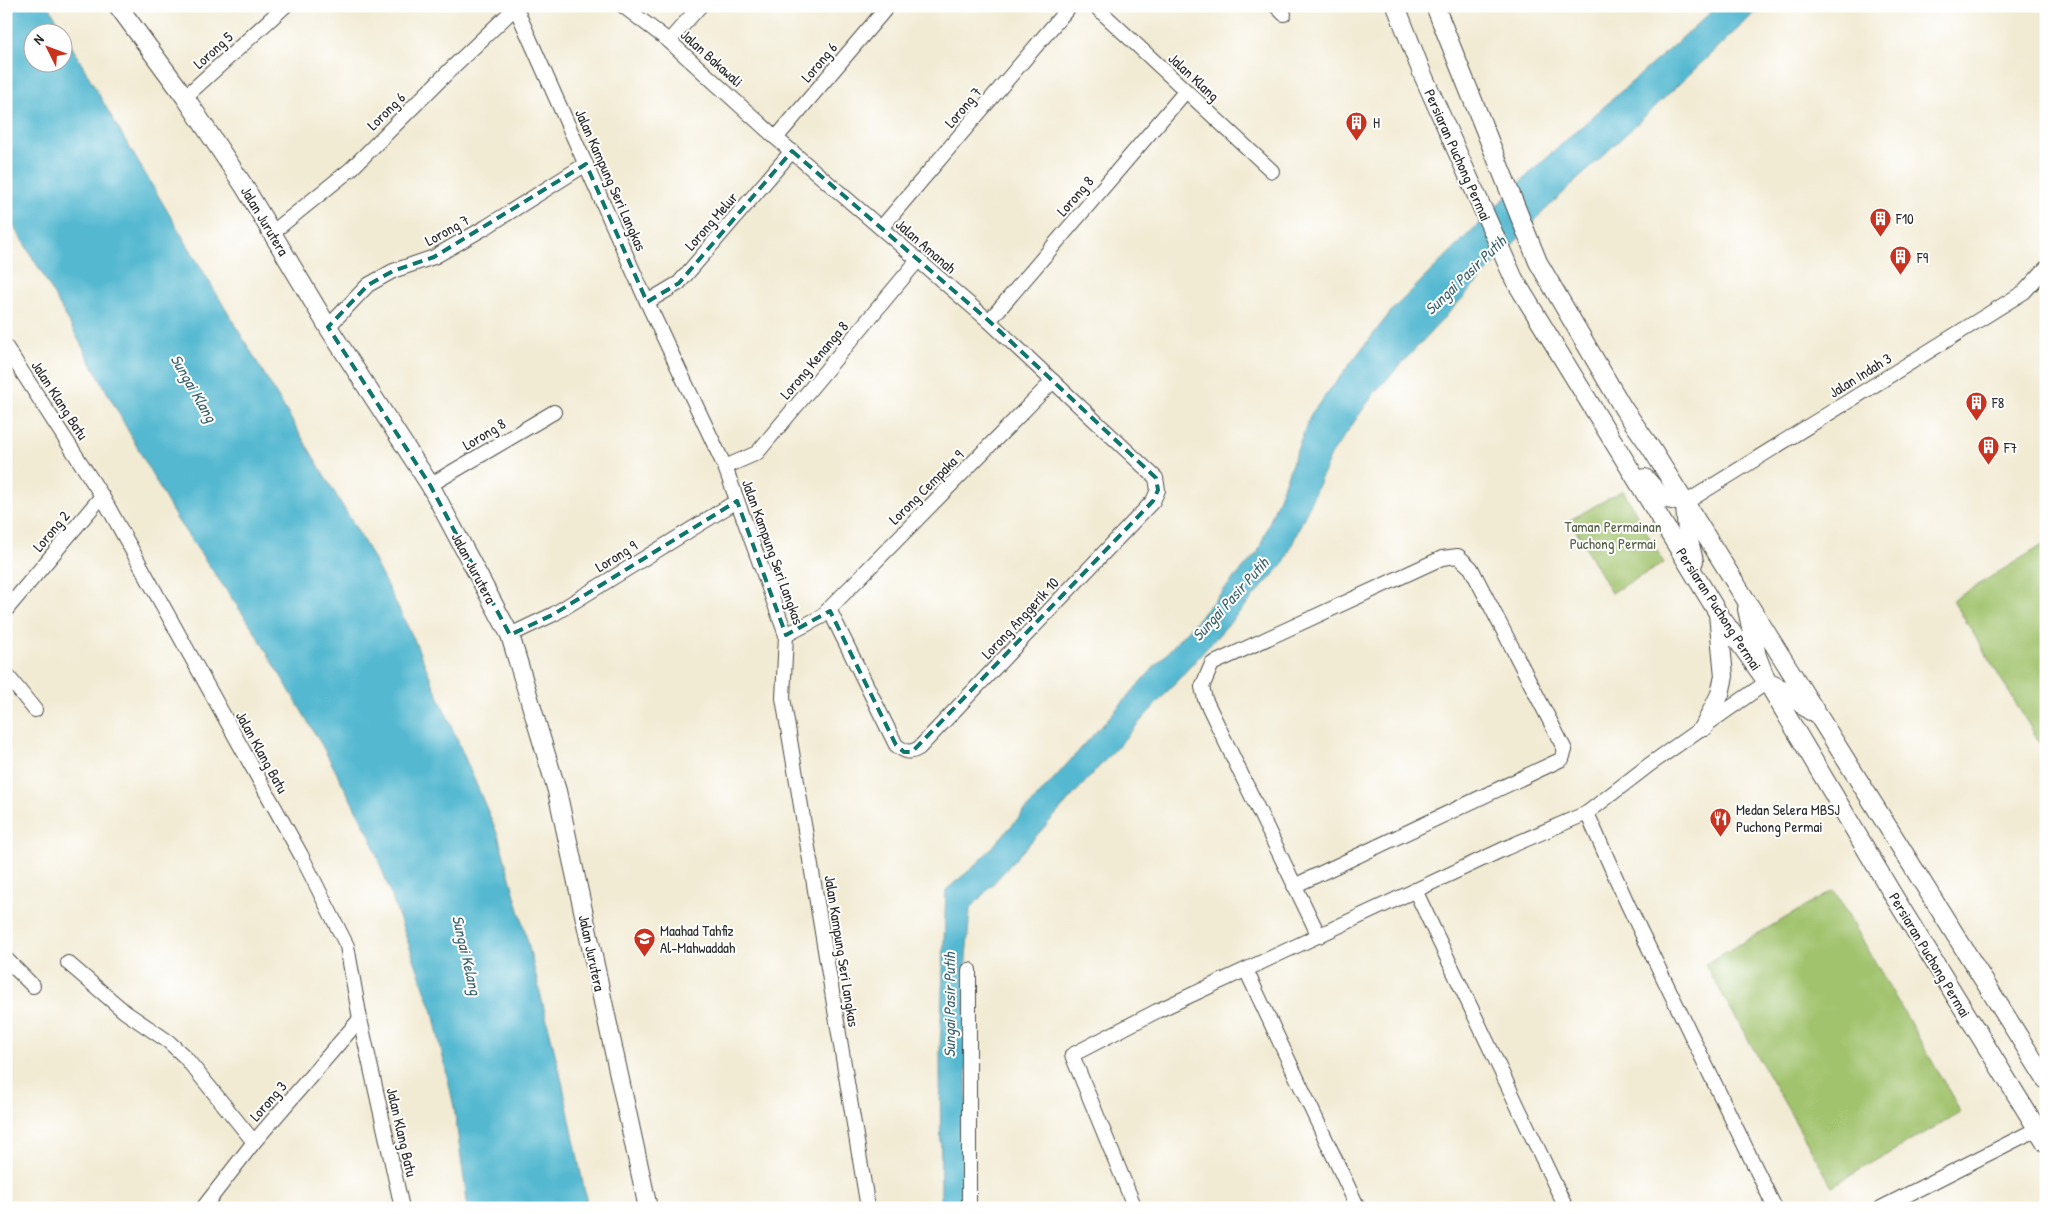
<svg xmlns="http://www.w3.org/2000/svg" width="2052" height="1214" font-family="'Patrick Hand',sans-serif">
<style>
.green{fill:#a1c36d;stroke:#66774c}
.water{fill:#52b8d0;stroke:#3e727e;fill-rule:evenodd}
.lines{fill:none;stroke-linecap:round;stroke-linejoin:round}
.minor-casing{stroke:#494844;stroke-width:16}
.tertiary-casing{stroke:#494844;stroke-width:20}
.minor{stroke:#fff;stroke-width:14}
.tertiary{stroke:#fff;stroke-width:18}
.marked{fill:none;stroke:#0f766e;stroke-width:4;stroke-dasharray:10 6;stroke-linejoin:round}
.labels{text-anchor:middle;dominant-baseline:central;stroke-width:4;stroke-linejoin:round;paint-order:stroke}
.street-label{font-size:15px;fill:#2b2b2b;stroke:#fff}
.poi-label{font-size:15px;fill:#2b2b2b;stroke:#fff;text-anchor:start}
.park-label{font-size:15px;fill:#546042;stroke:#fff}
.water-label{font-size:16px;font-style:italic;fill:#3b636d;stroke:#fff}
</style>
<rect width="100%" height="100%" fill="#fff"/>
<filter id="ink" filterUnits="userSpaceOnUse"><feTurbulence type="fractalNoise" baseFrequency=".02" numOctaves="2"/><feDisplacementMap in="SourceGraphic" scale="10" xChannelSelector="R" yChannelSelector="G"/><feConvolveMatrix kernelMatrix="1 2 1 2 8 2 1 2 1" color-interpolation-filters="sRGB"/></filter>
<filter id="wash" filterUnits="userSpaceOnUse"><feTurbulence type="fractalNoise" baseFrequency=".0096" numOctaves="4" result="noise"/><feDisplacementMap in="SourceGraphic" scale="20" xChannelSelector="R" yChannelSelector="G"/><feGaussianBlur stdDeviation="1.12" result="paint"/><feColorMatrix in="noise" values="0 0 0 0 0 0 0 0 0 0 0 0 0 0 0 0 0 1.4 0 .05"/><feComposite in="paint" operator="in"/></filter>
<g filter="url(#wash)">
<rect width="100%" height="100%" fill="#f2ebd4"/>
<!-- green -->
<g class="green">
<polygon points="1623,490 1664,563 1611,593 1570,520"/>
<polygon points="2046,543 2046,753 1953,600"/>
<polygon points="1834,890 1961,1112 1832,1186 1705,964"/>
</g>
<!-- water -->
<g class="water">
<path d="M6,6H49L115,123L367,547L413,637L498,835L526,935L563,1086L588,1208H468L454,1107L433,1012L370,836L324,749L252,627L176,518L43,275L6,213ZM32,32H62V62H32Z"/>
<polygon points="1718,6 1762,6 1543,212 1375,392 1331,455 1284,563 970,909 966,959 967,1208 941,1208 940,1048 946,890 977,864 1258,552 1311,414 1393,309 1539,164"/>
</g>
</g>
<g filter="url(#ink)">
<g class="lines">
<defs>
<g id="minor">
<polyline points="515,6 647,302 725,467 786,635 783,698 868,1208"/>
<path d="M623,6L669,41L776,138L989,321L1156,478L1158,490L1153,501L919,748C909,754 905,752 896,745L829,609"/>
<polyline points="1095,6 1272,171"/>
<polyline points="1276,6 1284,14"/>
<polyline points="669,41 700,6"/>
<polyline points="185,97 285,6"/>
<polyline points="776,138 888,6"/>
<polyline points="881,228 1070,6"/>
<polyline points="273,232 351,169 455,65 516,7"/>
<polyline points="647,302 679,283 792,151"/>
<polyline points="989,321 1185,92"/>
<polyline points="328,327 368,285 393,271 434,257 486,227 586,164"/>
<polyline points="6,347 102,496 301,855 347,946 360,1019 402,1208"/>
<polyline points="725,467 757,453 918,260"/>
<polyline points="430,485 554,412"/>
<polyline points="1685,503 2024,292 2046,268"/>
<polyline points="6,610 102,496"/>
<polyline points="510,635 554,614 737,501"/>
<polyline points="786,635 821,617 1053,381"/>
<polyline points="6,674 35,710"/>
<polyline points="1587,813 1628,905 1775,1208"/>
<polyline points="1294,886 1562,759 1565,750 1471,568 1458,556 1442,558 1212,664 1202,687 1205,699 1319,936"/>
<polyline points="1415,890 1566,1208"/>
<polyline points="6,959 33,986"/>
<polyline points="68,963 125,1012 169,1042 185,1057 254,1142"/>
<polyline points="969,970 969,1208"/>
<polyline points="1246,970 1358,1208"/>
<polyline points="203,1208 254,1142 360,1019"/>
<polyline points="1135,1208 1072,1055 1157,1011 1506,848 1587,813 1649,765 1767,682"/>
<polyline points="1881,1208 2037,1129"/>
</g>
<g id="tertiary">
<polyline points="118,6 185,97 244,186 328,327 430,485 510,635 557,791 648,1208"/>
<polyline points="1396,6 1422,73 1514,279 1718,613 1767,682 1893,895 2046,1143"/>
<polyline points="1435,6 1538,262 1623,408 1651,448 2046,1080"/>
<polyline points="1645,478 1663,498 1685,503"/>
<polyline points="1685,506 1687,532 1694,561"/>
<polyline points="1747,609 1757,656 1767,682 1784,690 1810,711"/>
<polyline points="1704,727 1720,694 1724,676 1718,614"/>
</g>
</defs>
<!-- minor casing -->
<use href="#minor" class="minor-casing"/>
<!-- tertiary casing -->
<use href="#tertiary" class="tertiary-casing"/>
<!-- minor -->
<use href="#minor" class="minor"/>
<!-- tertiary -->
<use href="#tertiary" class="tertiary"/>
</g>
</g>
<!-- marked area -->
<path class="marked" d="M792,151L989,321L1156,478L1158,490L1153,501L912,752H904L896,745L830,611L786,635L737,501L554,614L510,635L430,485L328,327L368,285L393,271L434,257L586,164L647,302L679,283Z"/>
<!-- icons -->
<defs>
<symbol id="building-pin" viewBox="-11 -11 22 30"><path d="M0 17L-7.5 6A9.5 9.5 0 1 1 7.5 6Z" fill="#c8321e" stroke="#fff"/><path d="M-4-6H4V6H1V3H-1V6H-4ZM-2.5-4.3h1.7v1.8h-1.7ZM.8-4.3h1.7v1.8H.8ZM-2.5-1h1.7V.8h-1.7ZM.8-1h1.7V.8H.8Z" fill="#fff"/></symbol>
<symbol id="restaurant-pin" viewBox="-11 -11 22 30"><path d="M0 17L-7.5 6A9.5 9.5 0 1 1 7.5 6Z" fill="#c8321e" stroke="#fff"/><path d="M-5-6h1v4h1v-4h1v4h1v-4h1v5L-1.5 .5V6h-2V.5L-5-1ZM5-6V6H3V1.5H1.5Q1.5-4 5-6Z" fill="#fff"/></symbol>
<symbol id="school-pin" viewBox="-11 -11 22 30"><path d="M0 17L-7.5 6A9.5 9.5 0 1 1 7.5 6Z" fill="#c8321e" stroke="#fff"/><path d="M0-5L7-2L0 1L-7-2ZM-4 1L0 2.5L4 1V4Q0 6-4 4Z" fill="#fff"/></symbol>
</defs>
<g fill-rule="evenodd">
<use href="#building-pin" x="1344" y="110" width="25" height="34"/>
<use href="#building-pin" x="1868" y="206" width="25" height="34"/>
<use href="#building-pin" x="1888" y="244" width="25" height="34"/>
<use href="#building-pin" x="1964" y="390" width="25" height="34"/>
<use href="#building-pin" x="1976" y="434" width="25" height="34"/>
<use href="#restaurant-pin" x="1708" y="806" width="25" height="34"/>
<use href="#school-pin" x="632" y="926" width="25" height="34"/>
</g>
<g class="labels">
<!-- street labels -->
<g class="street-label">
<text transform="translate(213 50) rotate(-42)">Lorong 5</text>
<text transform="translate(712 58) rotate(42)">Jalan Bakawali</text>
<text transform="translate(819 62) rotate(-50)">Lorong 6</text>
<text transform="translate(1194 77) rotate(43)">Jalan Klang</text>
<text transform="translate(963 107) rotate(-50)">Lorong 7</text>
<text transform="translate(386 111) rotate(-45)">Lorong 6</text>
<text transform="translate(1458 155) rotate(66)">Persiaran Puchong Permai</text>
<text transform="translate(611 180) rotate(66)">Jalan Kampung Seri Langkas</text>
<text transform="translate(1075 196) rotate(-49)">Lorong 8</text>
<text transform="translate(265 221) rotate(59)">Jalan Jurutera</text>
<text transform="translate(711 221) rotate(-49)">Lorong Melur</text>
<text transform="translate(447 230) rotate(-29)">Lorong 7</text>
<text transform="translate(926 246) rotate(41)">Jalan Amanah</text>
<text transform="translate(814 360) rotate(-50)">Lorong Kenanga 8</text>
<text transform="translate(1860 375) rotate(-32)">Jalan Indah 3</text>
<text transform="translate(60 400) rotate(57)">Jalan Klang Batu</text>
<text transform="translate(484 434) rotate(-31)">Lorong 8</text>
<text transform="translate(926 487) rotate(-45)">Lorong Cempaka 9</text>
<text transform="translate(51 531) rotate(-50)">Lorong 2</text>
<text transform="translate(773 552) rotate(70)">Jalan Kampung Seri Langkas</text>
<text transform="translate(616 556) rotate(-32)">Lorong 9</text>
<text transform="translate(474 568) rotate(62)">Jalan Jurutera</text>
<text transform="translate(1719 609) rotate(57)">Persiaran Puchong Permai</text>
<text transform="translate(1020 618) rotate(-47)">Lorong Anggerik 10</text>
<text transform="translate(262 752) rotate(61)">Jalan Klang Batu</text>
<text transform="translate(842 951) rotate(81)">Jalan Kampung Seri Langkas</text>
<text transform="translate(592 953) rotate(78)">Jalan Jurutera</text>
<text transform="translate(1930 955) rotate(59)">Persiaran Puchong Permai</text>
<text transform="translate(268 1101) rotate(-49)">Lorong 3</text>
<text transform="translate(402 1132) rotate(77)">Jalan Klang Batu</text>
</g>
<!-- poi labels -->
<g class="poi-label">
<text x="1373" y="122">H</text>
<text x="1896" y="218">F10</text>
<text x="1917" y="257">F9</text>
<text x="1992" y="402">F8</text>
<text x="2004" y="447">F7</text>
<text x="1736" y="809">Medan Selera MBSJ<tspan x="1736" dy="17">Puchong Permai</tspan></text>
<text x="660" y="930">Maahad Tahfiz<tspan x="660" dy="17">Al-Mahwaddah</tspan></text>
</g>
<!-- park labels -->
<g class="park-label">
<text x="1613" y="526">Taman Permainan<tspan x="1613" dy="17">Puchong Permai</tspan></text>
</g>
<!-- water labels -->
<g class="water-label">
<text transform="translate(1465 275) rotate(-44)">Sungai Pasir Putih</text>
<text transform="translate(194 388) rotate(60)">Sungai Klang</text>
<text transform="translate(1230 599) rotate(-48)">Sungai Pasir Putih</text>
<text transform="translate(467 955) rotate(77)">Sungai Kelang</text>
<text transform="translate(949 1005) rotate(-90)">Sungai Pasir Putih</text>
</g>
</g>
<!-- margin -->
<rect width="2052" height="1214" fill="none" stroke="#fff" stroke-width="25"/>
<!-- north arrow -->
<g transform="translate(48 48) rotate(312)"><circle r="24" fill="#ffffff" stroke="#aaaaaa"/>
<path d="M0-4L9 19L0 12L-9 19Z" fill="#c8321e"/>
<text y="-8" font-size="14" font-weight="bold" text-anchor="middle" fill="#2b2b2b">N</text>
</g>
</svg>
